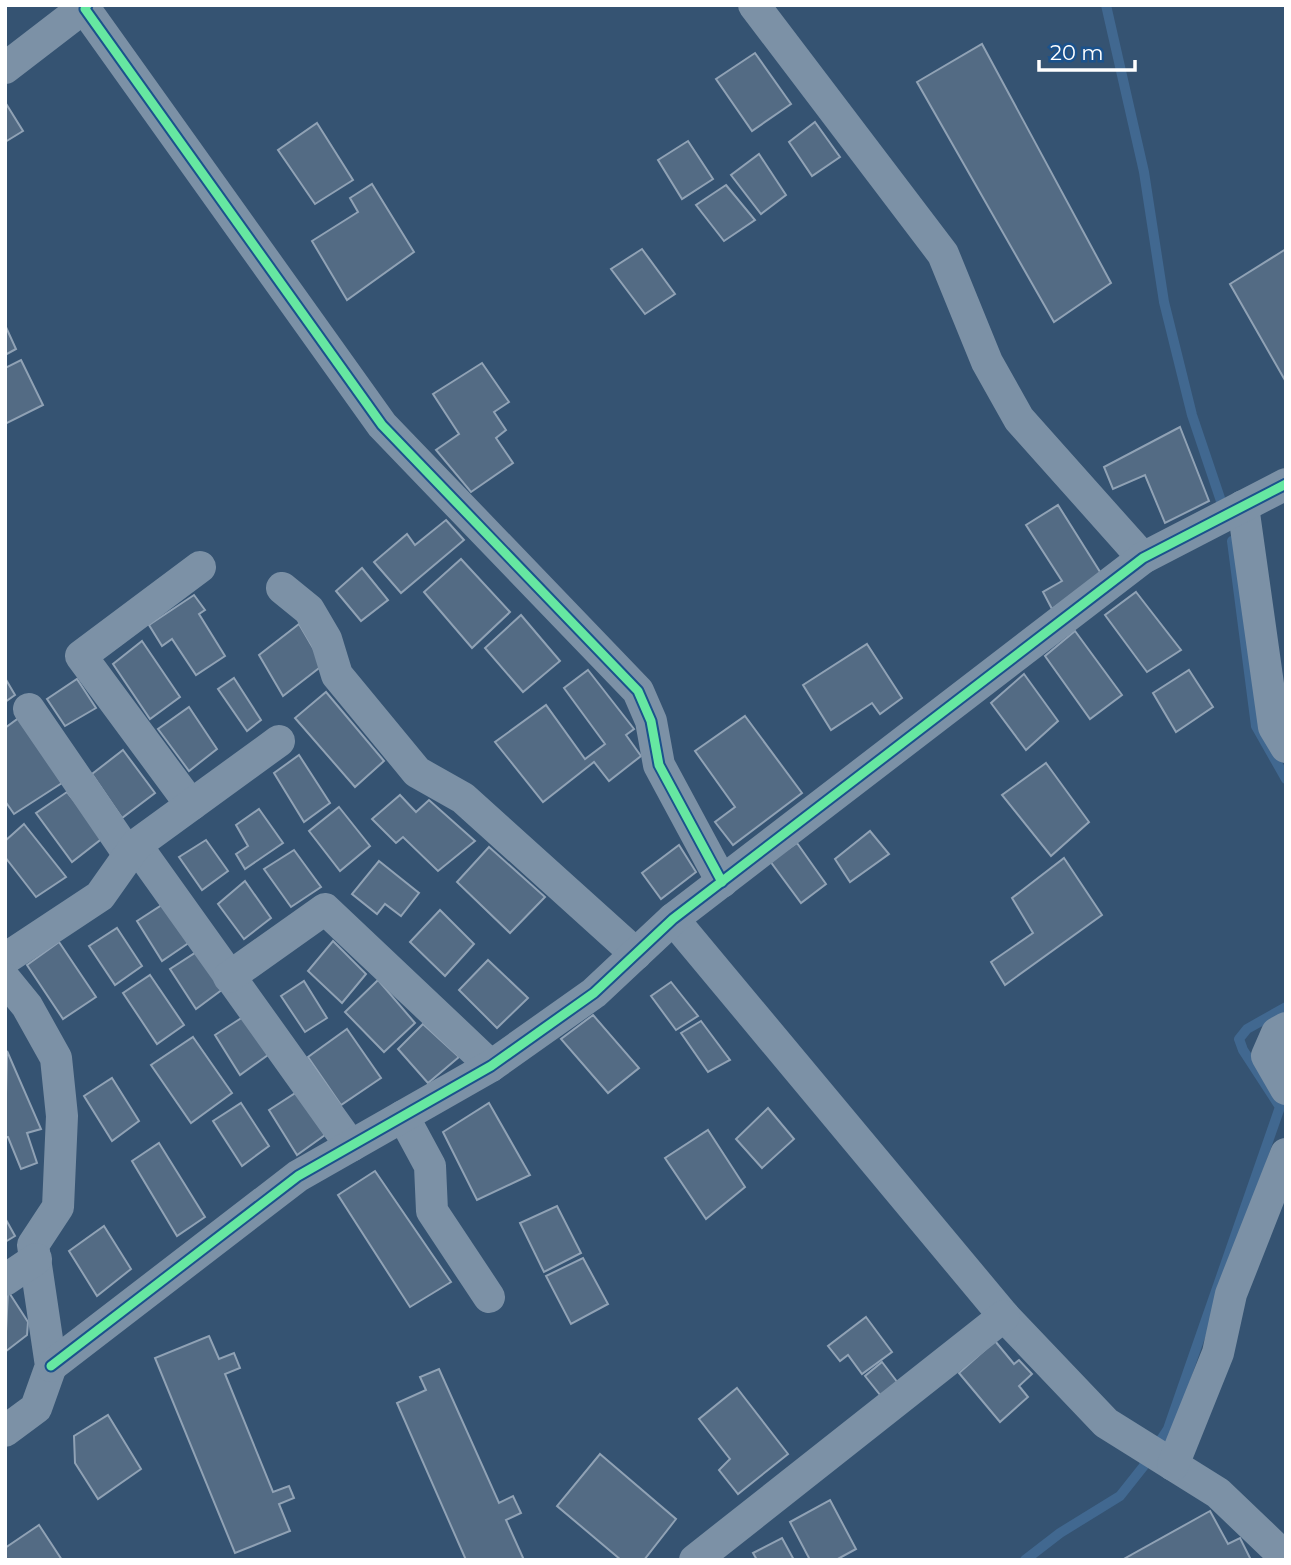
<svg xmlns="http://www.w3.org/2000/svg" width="1291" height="1565" font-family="Montserrat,sans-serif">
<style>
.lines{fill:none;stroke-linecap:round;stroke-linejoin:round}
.stream{stroke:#416890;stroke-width:10}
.building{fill:#536b84;stroke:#90a2b5;stroke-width:2}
.minor{stroke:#7c91a6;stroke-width:32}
.cycleway-casing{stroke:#1b528c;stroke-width:13}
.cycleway{stroke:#66e7a1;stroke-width:9}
</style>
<rect width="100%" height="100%" fill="#355372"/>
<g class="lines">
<!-- stream -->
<g class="stream">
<polyline points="1106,5 1144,172 1164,302 1192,415 1225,513"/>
<polyline points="1232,541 1256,726 1286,779"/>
<polyline points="1025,1560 1060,1533 1120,1496 1143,1467 1168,1429 1280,1107 1243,1050 1239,1039 1247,1029 1286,1007"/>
</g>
</g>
<!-- building -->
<g class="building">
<polygon points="982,44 1111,283 1054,322 917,82"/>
<polygon points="755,53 791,104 752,131 716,79"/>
<polygon points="5,102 23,131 5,142"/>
<polygon points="815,122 840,157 812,176 789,142"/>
<polygon points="317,123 353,180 315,204 278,150"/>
<polygon points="688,141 713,179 682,199 658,160"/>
<polygon points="759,154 786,195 761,214 731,175"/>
<polygon points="372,184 414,252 347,300 312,241 358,212 350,198"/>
<polygon points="726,185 755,220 724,241 696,205"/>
<polygon points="642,249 675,294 645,314 611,269"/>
<polygon points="1286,249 1286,382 1230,284"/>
<polygon points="5,325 16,349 5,355"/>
<polygon points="21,360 43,405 5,424 5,368"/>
<polygon points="482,363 509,402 494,412 506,430 496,438 513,463 471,492 436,450 459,434 433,394"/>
<polygon points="1180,427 1209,501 1165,523 1145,475 1113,489 1104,467"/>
<polygon points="1058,505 1102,575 1052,609 1043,592 1062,581 1026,525"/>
<polygon points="446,520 464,540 401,593 374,562 407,534 415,545"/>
<polygon points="461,559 510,612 472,648 424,592"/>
<polygon points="362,568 388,600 361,621 336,591"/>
<polygon points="1136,592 1181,650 1147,672 1105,615"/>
<polygon points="194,595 205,610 199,614 225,656 196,675 172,639 162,646 149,625"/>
<polygon points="521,615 560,661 523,692 485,648"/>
<polygon points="299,624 323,665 283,696 259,655"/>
<polygon points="1075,631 1122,695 1090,719 1045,656"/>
<polygon points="142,641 180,697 150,719 113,664"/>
<polygon points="867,644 902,698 880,714 872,703 831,730 803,685"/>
<polygon points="588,670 634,729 626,735 641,756 609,781 594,762 543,802 495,742 546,705 585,759 605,744 564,688"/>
<polygon points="1189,670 1213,707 1176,732 1153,693"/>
<polygon points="1024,674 1058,721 1026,750 991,703"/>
<polygon points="5,678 15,695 5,702"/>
<polygon points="234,678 261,720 247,731 218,689"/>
<polygon points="77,679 96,708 65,726 47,699"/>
<polygon points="326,692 384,761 355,787 295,718"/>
<polygon points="189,707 217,749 189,771 158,729"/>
<polygon points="745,716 802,793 733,845 715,822 735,807 695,751"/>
<polygon points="20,717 62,783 14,814 5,801 5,728"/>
<polygon points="123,750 155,793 122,818 92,774"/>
<polygon points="299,755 330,803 304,822 274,773"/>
<polygon points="1046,763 1089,822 1051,856 1002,795"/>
<polygon points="67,792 104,837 72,862 36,813"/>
<polygon points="400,795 416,812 429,800 475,841 438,871 403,837 396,843 372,819"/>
<polygon points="339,807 370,846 340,871 309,831"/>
<polygon points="259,809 283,843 245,869 236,854 248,846 236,825"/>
<polygon points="24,824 66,877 36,897 5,857 5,841"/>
<polygon points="870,831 889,854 850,882 835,859"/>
<polygon points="206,840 228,871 202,890 179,857"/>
<polygon points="797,843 826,884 801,903 770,861"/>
<polygon points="679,845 696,872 661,899 642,873"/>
<polygon points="489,847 545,897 510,933 457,882"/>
<polygon points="294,850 321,887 291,907 264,869"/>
<polygon points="1064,858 1102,915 1005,985 991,962 1033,933 1012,898"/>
<polygon points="379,861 419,893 401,916 385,904 377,914 352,894"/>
<polygon points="245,881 271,918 244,939 218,904"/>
<polygon points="165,903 190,942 162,961 137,921"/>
<polygon points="440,910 474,944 445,976 410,942"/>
<polygon points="117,928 142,966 115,985 89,946"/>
<polygon points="333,941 366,974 342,1003 308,971"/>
<polygon points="59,942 96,997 63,1019 27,965"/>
<polygon points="198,951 223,989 196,1009 170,969"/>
<polygon points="488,960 528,998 497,1028 459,990"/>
<polygon points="150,975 184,1025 157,1044 123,993"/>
<polygon points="378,980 415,1023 384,1052 345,1012"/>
<polygon points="304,981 327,1018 305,1032 281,996"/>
<polygon points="671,982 698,1016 676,1030 651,996"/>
<polygon points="593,1015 639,1068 608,1093 561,1039"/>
<polygon points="243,1017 268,1055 240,1075 215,1035"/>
<polygon points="701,1021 730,1060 708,1072 681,1033"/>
<polygon points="423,1024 459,1057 428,1083 398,1049"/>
<polygon points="347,1029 381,1078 341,1105 308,1057"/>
<polygon points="193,1037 232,1093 191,1123 151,1065"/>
<polygon points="7,1051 41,1129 27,1133 37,1163 21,1169 8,1137 5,1137"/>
<polygon points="112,1078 139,1121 112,1141 84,1096"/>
<polygon points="297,1092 325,1135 297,1155 269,1110"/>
<polygon points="241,1103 269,1146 242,1166 213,1121"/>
<polygon points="489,1103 530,1175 477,1200 443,1132"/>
<polygon points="768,1108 794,1139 762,1168 736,1139"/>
<polygon points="708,1130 745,1187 706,1219 665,1158"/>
<polygon points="159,1143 205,1217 177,1236 132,1161"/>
<polygon points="375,1171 451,1282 410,1307 338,1195"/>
<polygon points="557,1206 581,1253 544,1272 520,1223"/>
<polygon points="5,1218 15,1236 5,1242"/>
<polygon points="104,1226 131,1269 97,1296 69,1251"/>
<polygon points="583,1258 608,1304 571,1324 546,1276"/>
<polygon points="8,1291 28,1322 27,1335 5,1352"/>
<polygon points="866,1317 892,1352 862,1374 848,1355 840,1361 828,1346"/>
<polygon points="209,1336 219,1359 234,1353 240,1368 225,1374 273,1492 289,1486 294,1498 279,1504 290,1531 235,1553 155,1358"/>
<polygon points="995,1341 1014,1364 1019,1360 1032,1374 1019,1386 1028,1397 1000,1422 959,1373"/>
<polygon points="882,1362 898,1383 881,1396 865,1376"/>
<polygon points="439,1369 499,1503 513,1496 521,1513 506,1520 524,1560 466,1560 397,1403 426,1390 420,1377"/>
<polygon points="737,1388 788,1454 738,1494 719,1470 730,1459 699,1419"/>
<polygon points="108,1415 141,1469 98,1499 75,1463 74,1436"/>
<polygon points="600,1454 676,1519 644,1560 621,1560 557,1506"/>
<polygon points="830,1500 856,1549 836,1560 810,1560 790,1522"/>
<polygon points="1210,1511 1228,1544 1240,1538 1251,1560 1122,1560"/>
<polygon points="39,1525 62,1560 5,1560 5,1548"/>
<polygon points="782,1538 794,1560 757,1560 753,1553"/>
</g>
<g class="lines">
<!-- minor -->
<g class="minor">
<polyline points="754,5 943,254 987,362 1019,419 1143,558"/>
<polyline points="85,9 382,425 638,691 651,721 659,765 722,882"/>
<polyline points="5,68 87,5"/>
<polyline points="1243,506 1274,727 1286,747"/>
<polyline points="282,588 309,610 326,639 337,675 417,772 463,798 636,954"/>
<polyline points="29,709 129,855"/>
<polyline points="191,805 81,656 200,567"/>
<polyline points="136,845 351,1146"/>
<polyline points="673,919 1004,1316 1106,1423 1218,1493 1286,1558"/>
<polyline points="5,959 100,896 136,845 279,741"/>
<polyline points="229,977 325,909 491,1066"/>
<polyline points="5,979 27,1006 56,1058 62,1116 58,1207 33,1245 51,1366 36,1408 5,1431"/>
<polyline points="1286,1028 1277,1033 1267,1056 1286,1089"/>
<polyline points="403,1116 430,1166 432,1211 489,1297"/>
<polyline points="5,1280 36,1259"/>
<polyline points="51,1366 298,1176 491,1066 594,993 673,919 1143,558 1286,484"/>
<polyline points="1173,1465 1218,1353 1231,1294 1286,1154"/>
<polyline points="695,1560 1004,1316"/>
</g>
<defs>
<g id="cycleway">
<polyline points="87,5 85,9 382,425 638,691 651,721 659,765 722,882"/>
<polyline points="51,1366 298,1176 491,1066 594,993 673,919 1143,558 1286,484"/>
</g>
</defs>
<!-- cycleway casing -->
<use href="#cycleway" class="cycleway-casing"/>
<!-- cycleway -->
<use href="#cycleway" class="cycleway"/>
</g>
<!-- border -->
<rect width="1291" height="1565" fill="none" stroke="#ffffff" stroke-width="14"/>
<!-- scale -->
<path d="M1039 60v10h96v-10" fill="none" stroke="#ffffff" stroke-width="3.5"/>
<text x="1050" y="60" font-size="21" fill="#ffffff" stroke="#1b528c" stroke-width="5" paint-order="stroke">20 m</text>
</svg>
